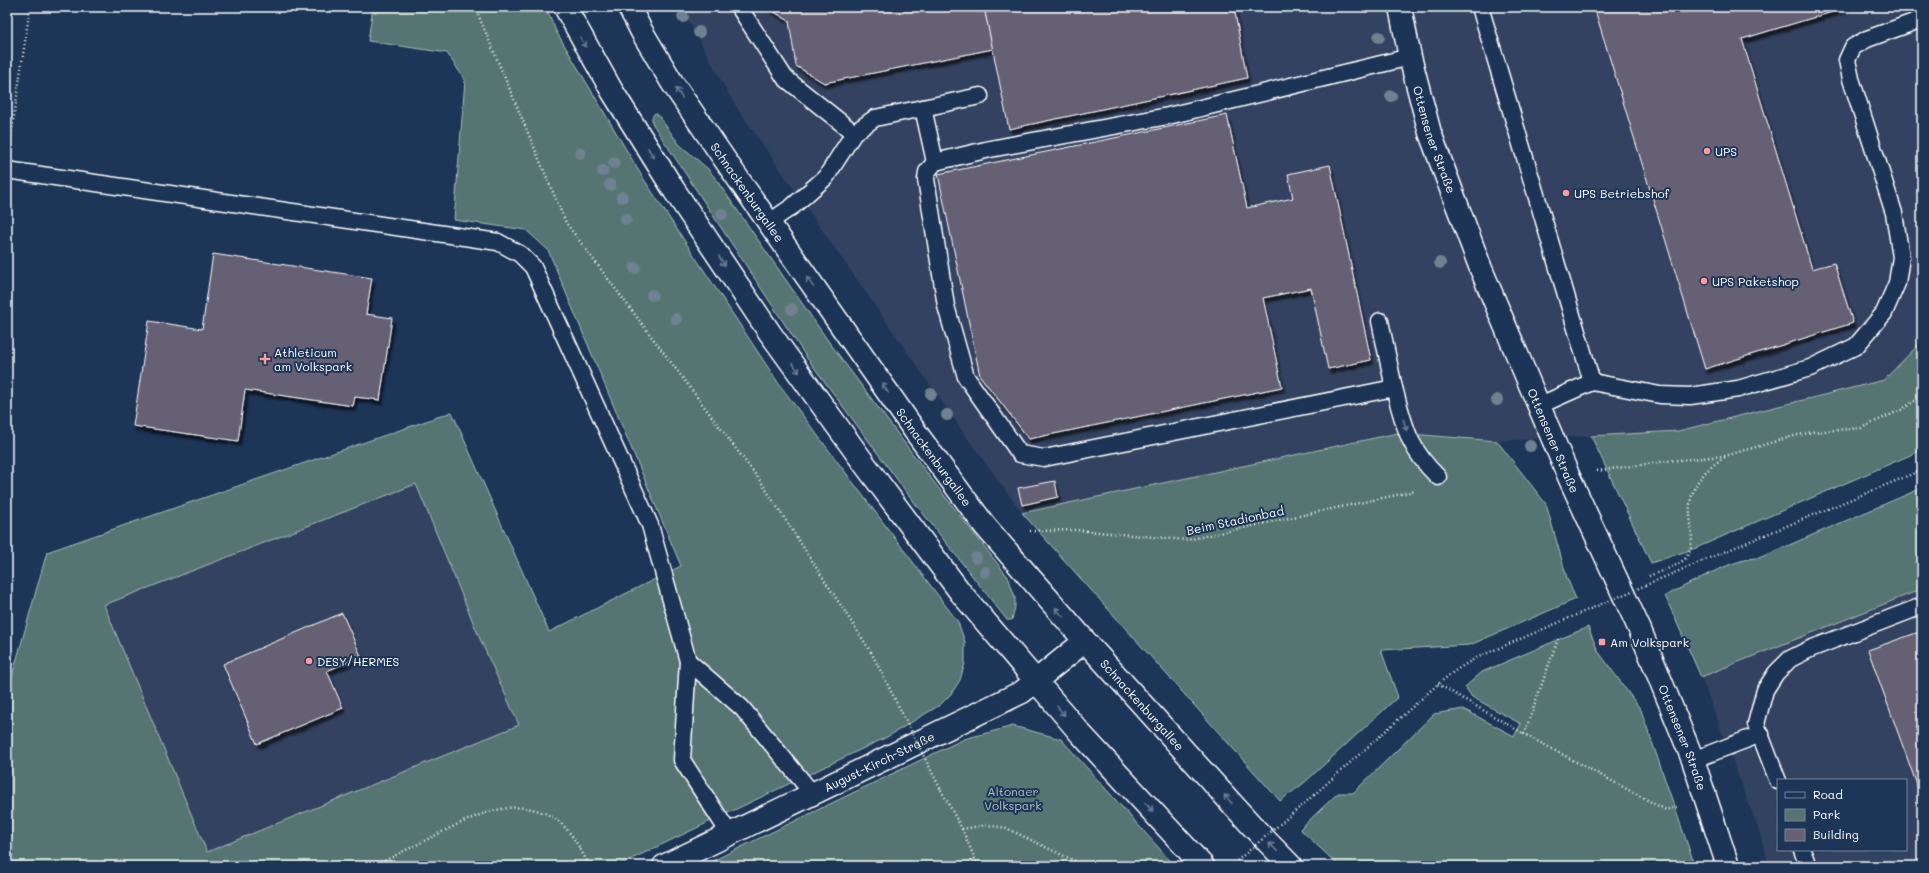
<svg xmlns="http://www.w3.org/2000/svg" width="1929" height="873" font-family="Mali,sans-serif">
<style>
.built{fill:#334260;fill-rule:evenodd}
.green{fill:#577472;stroke:#abbab8;fill-rule:evenodd}
.building{fill:#666174;stroke:#fff;filter:url(#shadow)}
.lines{fill:none;stroke-linecap:round;stroke-linejoin:round}
.lane-casing{stroke:#fff;stroke-width:19}
.street-casing{stroke:#fff;stroke-width:25}
.secondary-casing{stroke:#fff;stroke-width:25}
.path{stroke:#fff;stroke-width:2.5;stroke-dasharray:1 3;stroke-linecap:butt}
.lane{stroke:#1d3557;stroke-width:16}
.street{stroke:#1d3557;stroke-width:22}
.secondary{stroke:#1d3557;stroke-width:22}
.path-bridge{stroke:#fff;stroke-width:2.5;stroke-dasharray:1 3;stroke-linecap:butt}
.tree{fill:#708191}
.oneway{stroke:#6c7c92}
.poi-dot{fill:#ff9aa2;stroke:#1d3557;stroke-width:1.5}
.labels{text-anchor:middle;dominant-baseline:central;stroke-width:4;stroke-linejoin:round;paint-order:stroke}
.street-label{font-size:12px;fill:#fff;stroke:#1d3557}
.poi-label{font-size:12px;fill:#fff;stroke:#1d3557;text-anchor:start}
.park-label{font-size:12px;fill:#b3c0c0;stroke:#1d3557}
</style>
<defs>
<filter id="shadow"><feDropShadow dx="2.5" dy="4.5" stdDeviation="1" flood-color="#0009"/></filter>
</defs>
<rect width="100%" height="100%" fill="#1d3557"/>
<filter id="ink" filterUnits="userSpaceOnUse"><feTurbulence type="fractalNoise" baseFrequency=".025" numOctaves="2"/><feDisplacementMap in="SourceGraphic" scale="8" xChannelSelector="R" yChannelSelector="G"/><feConvolveMatrix kernelMatrix="1 2 1 2 8 2 1 2 1" color-interpolation-filters="sRGB"/></filter>
<g filter="url(#ink)">
<!-- built -->
<g class="built">
<polygon points="681,7 1922,7 1922,341 1884,380 1678,431 1497,441 1398,433 1022,513 965,435 733,102"/>
<polygon points="416,483 480,639 519,725 207,853 104,605"/>
<path d="M1922,589V866H1769L1759,831L1701,677ZM1778,780H1906V850H1778Z"/>
</g>
<!-- green -->
<g class="green">
<path d="M373,7H546L556,31L643,178L779,384L958,622L965,642V663L960,680L951,694L940,705L887,737L617,866H7V694L47,552L452,412L549,632L681,566L548,250L526,230L454,220L465,80L447,53L368,41ZM416,484L480,639L519,725L207,852L104,605Z"/>
<polygon points="655,113 658,115 679,144 708,169 715,178 829,342 933,481 1008,577 1015,597 1015,607 1012,620 1007,620 910,497 807,358 652,123 652,117"/>
<polygon points="1922,341 1922,450 1696,548 1651,563 1591,436 1678,431 1884,380"/>
<polygon points="1398,433 1497,441 1546,504 1567,578 1576,599 1470,645 1381,650 1398,697 1304,783 1280,801 1022,513"/>
<path d="M1922,488V589L1701,677L1665,596C1688,585 1735,557 1759,558Z"/>
<polygon points="1588,627 1598,651 1641,710 1695,866 1339,866 1300,829 1338,793 1353,793 1434,714 1463,709 1514,736 1521,724 1472,697 1465,687 1482,672"/>
<polygon points="1013,726 1061,739 1175,866 702,866 964,739"/>
</g>
<!-- building -->
<g class="building">
<polygon points="766,7 984,7 993,49 824,83 796,66 789,21"/>
<polygon points="984,7 1234,7 1247,78 1009,129"/>
<polygon points="1594,7 1849,7 1742,39 1812,269 1834,263 1853,323 1705,369"/>
<polygon points="1227,115 1247,208 1293,198 1288,174 1330,165 1371,360 1328,369 1311,288 1263,298 1282,387 1029,439 980,376 938,174"/>
<polygon points="213,254 372,278 366,314 392,318 380,400 355,397 353,406 245,390 238,441 133,426 149,321 202,329"/>
<polygon points="1055,481 1058,497 1022,505 1018,488"/>
<polygon points="342,613 361,656 327,671 343,708 257,744 223,664"/>
<polygon points="1922,631 1922,799 1868,650"/>
</g>
<g class="lines">
<defs>
<g id="lane">
<polyline points="739,7 785,78 854,133"/>
<polyline points="1480,7 1592,382 1538,406"/>
<polyline points="923,108 935,162"/>
<polyline points="7,170 498,242 520,254 533,267 650,525 688,661"/>
<polyline points="768,223 793,206 826,177 854,133 875,118 980,96"/>
<polyline points="1380,321 1394,388 1044,458 1020,454 966,377 946,306 926,179 927,172 935,162 990,149 1168,116 1410,57"/>
<polyline points="1592,382 1660,395 1690,396 1738,389 1810,368 1856,346 1884,313 1897,283 1901,257 1894,213 1851,79 1847,60 1853,47 1867,39 1922,19"/>
<path d="M1394,388C1405,427 1408,448 1438,477"/>
<polyline points="1693,760 1761,734"/>
<polyline points="1778,781 1756,724 1765,690 1776,673 1790,659 1810,649 1922,606"/>
<polyline points="729,833 682,760 688,661 742,708 812,793"/>
<polyline points="1802,850 1808,866"/>
</g>
<g id="street">
<path id="s1" d="M1400,7L1410,57L1430,133L1481,269L1569,477L1640,630L1693,760L1728,866"/>
<path id="s2" d="M664,866L1022,692L1085,641"/>
</g>
<g id="secondary">
<polyline points="565,7 612,91 674,190 770,333 866,466 961,593 1081,734 1203,866"/>
<path id="s3" d="M629,7L642,32L673,84L734,173L917,434L985,526L1085,641L1254,828L1291,866"/>
</g>
</defs>
<!-- lane casing -->
<use href="#lane" class="lane-casing"/>
<!-- street casing -->
<use href="#street" class="street-casing"/>
<!-- secondary casing -->
<use href="#secondary" class="secondary-casing"/>
<!-- path -->
<g class="path">
<polyline points="475,7 566,223 761,482 871,652"/>
<polyline points="10,144 30,7"/>
<polyline points="1597,471 1667,461 1725,456 1794,436 1812,432 1861,428 1901,410 1922,396"/>
<polyline points="1030,531 1076,530 1187,540 1415,491"/>
<polyline points="1702,561 1922,470"/>
<path d="M1649,576C1658,572 1669,569 1678,564C1701,551 1688,525 1690,504C1693,482 1707,468 1725,457"/>
<polyline points="1558,639 1524,734 1666,810 1679,806"/>
<polyline points="1438,684 1524,734"/>
<polyline points="941,790 962,829 978,866"/>
<polyline points="1314,795 1438,684 1456,670 1476,658"/>
<polyline points="962,829 987,825 1006,828 1085,866"/>
<path d="M374,866C394,856 414,846 434,836C471,818 514,793 554,818C570,828 580,849 590,866"/>
</g>
<!-- lane -->
<use href="#lane" class="lane"/>
<!-- street -->
<use href="#street" class="street"/>
<!-- secondary -->
<use href="#secondary" class="secondary"/>
<!-- path-bridge -->
<g class="path-bridge">
<polyline points="871,652 941,790"/>
<polyline points="1476,658 1702,561"/>
<polyline points="1231,866 1314,795"/>
</g>
</g>
<!-- trees -->
<g class="tree">
<circle cx="683" cy="17" r="6"/>
<circle cx="699" cy="32" r="6"/>
<circle cx="1379" cy="37" r="6"/>
<circle cx="1391" cy="96" r="6"/>
<circle cx="580" cy="153" r="6"/>
<circle cx="614" cy="163" r="6"/>
<circle cx="603" cy="171" r="6"/>
<circle cx="610" cy="185" r="6"/>
<circle cx="622" cy="197" r="6"/>
<circle cx="722" cy="214" r="6"/>
<circle cx="626" cy="219" r="6"/>
<circle cx="1440" cy="263" r="6"/>
<circle cx="635" cy="268" r="6"/>
<circle cx="652" cy="295" r="6"/>
<circle cx="792" cy="309" r="6"/>
<circle cx="676" cy="319" r="6"/>
<circle cx="931" cy="394" r="6"/>
<circle cx="1497" cy="400" r="6"/>
<circle cx="947" cy="415" r="6"/>
<circle cx="1530" cy="446" r="6"/>
<circle cx="976" cy="558" r="6"/>
<circle cx="985" cy="572" r="6"/>
</g>
<!-- one-way arrows -->
<defs><path id="oneway-shaft" d="M-6 0H5M1.5-3L5.5 0L1.5 3" fill="none" stroke-width="1.6" stroke-linecap="round" stroke-linejoin="round"/></defs>
<g class="oneway">
<use href="#oneway-shaft" transform="translate(583 42) rotate(59)"/>
<use href="#oneway-shaft" transform="translate(679 93) rotate(-124)"/>
<use href="#oneway-shaft" transform="translate(651 153) rotate(58)"/>
<use href="#oneway-shaft" transform="translate(722 261) rotate(56)"/>
<use href="#oneway-shaft" transform="translate(810 282) rotate(-125)"/>
<use href="#oneway-shaft" transform="translate(796 368) rotate(54)"/>
<use href="#oneway-shaft" transform="translate(885 388) rotate(-125)"/>
<use href="#oneway-shaft" transform="translate(1405 425) rotate(73)"/>
<use href="#oneway-shaft" transform="translate(1059 612) rotate(-131)"/>
<use href="#oneway-shaft" transform="translate(1061 711) rotate(50)"/>
<use href="#oneway-shaft" transform="translate(1228 799) rotate(-132)"/>
<use href="#oneway-shaft" transform="translate(1149 807) rotate(47)"/>
<use href="#oneway-shaft" transform="translate(1273 847) rotate(-134)"/>
</g>
</g>
<!-- markers -->
<g class="poi-dot">
<circle cx="1707" cy="151" r="4"/>
<circle cx="1566" cy="193" r="4"/>
<circle cx="1704" cy="281" r="4"/>
<path d="M263 353h4v4h4v4h-4v4h-4v-4h-4v-4h4z"/>
<rect x="1598" y="638" width="8" height="8" rx="2"/>
<circle cx="309" cy="661" r="4"/>
</g>
<g class="labels">
<!-- street labels -->
<g class="street-label">
<text stroke="none"><textPath href="#s1" startOffset="137">Ottensener Straße</textPath></text>
<text stroke="none"><textPath href="#s3" startOffset="220">Schnackenburgallee</textPath></text>
<text stroke="none"><textPath href="#s1" startOffset="461">Ottensener Straße</textPath></text>
<text stroke="none"><textPath href="#s3" startOffset="544">Schnackenburgallee</textPath></text>
<text transform="translate(1235 520) rotate(-12)">Beim Stadionbad</text>
<text stroke="none"><textPath href="#s3" startOffset="868">Schnackenburgallee</textPath></text>
<text stroke="none"><textPath href="#s1" startOffset="785">Ottensener Straße</textPath></text>
<text stroke="none"><textPath href="#s2" startOffset="239">August-Kirch-Straße</textPath></text>
</g>
<!-- poi labels -->
<g class="poi-label">
<text x="1715" y="151">UPS</text>
<text x="1574" y="193">UPS Betriebshof</text>
<text x="1712" y="281">UPS Paketshop</text>
<text x="274" y="352">Athleticum<tspan x="274" dy="14">am Volkspark</tspan></text>
<text x="1610" y="642">Am Volkspark</text>
<text x="317" y="661">DESY/HERMES</text>
</g>
<!-- park labels -->
<g class="park-label">
<text x="1013" y="791">Altonaer<tspan x="1013" dy="14">Volkspark</tspan></text>
</g>
</g>
<!-- margin -->
<rect width="1929" height="873" fill="none" stroke="#1d3557" stroke-width="24"/>
<rect x="12" y="12" width="1905" height="849" fill="none" stroke="#fff" stroke-width="1.5" filter="url(#ink)"/>
<!-- legend -->
<rect x="1777" y="779" width="130" height="72" fill="#1d3557" stroke="#77869a"/>
<rect x="1785" y="792" width="20" height="6" fill="#1d3557" stroke="#77869a"/>
<text x="1813" y="799" font-size="12" fill="#ffffff">Road</text>
<rect x="1785" y="809" width="20" height="12" fill="#577472" stroke="#77869a"/>
<text x="1813" y="819" font-size="12" fill="#ffffff">Park</text>
<rect x="1785" y="829" width="20" height="12" fill="#666174" stroke="#77869a"/>
<text x="1813" y="839" font-size="12" fill="#ffffff">Building</text>
</svg>
